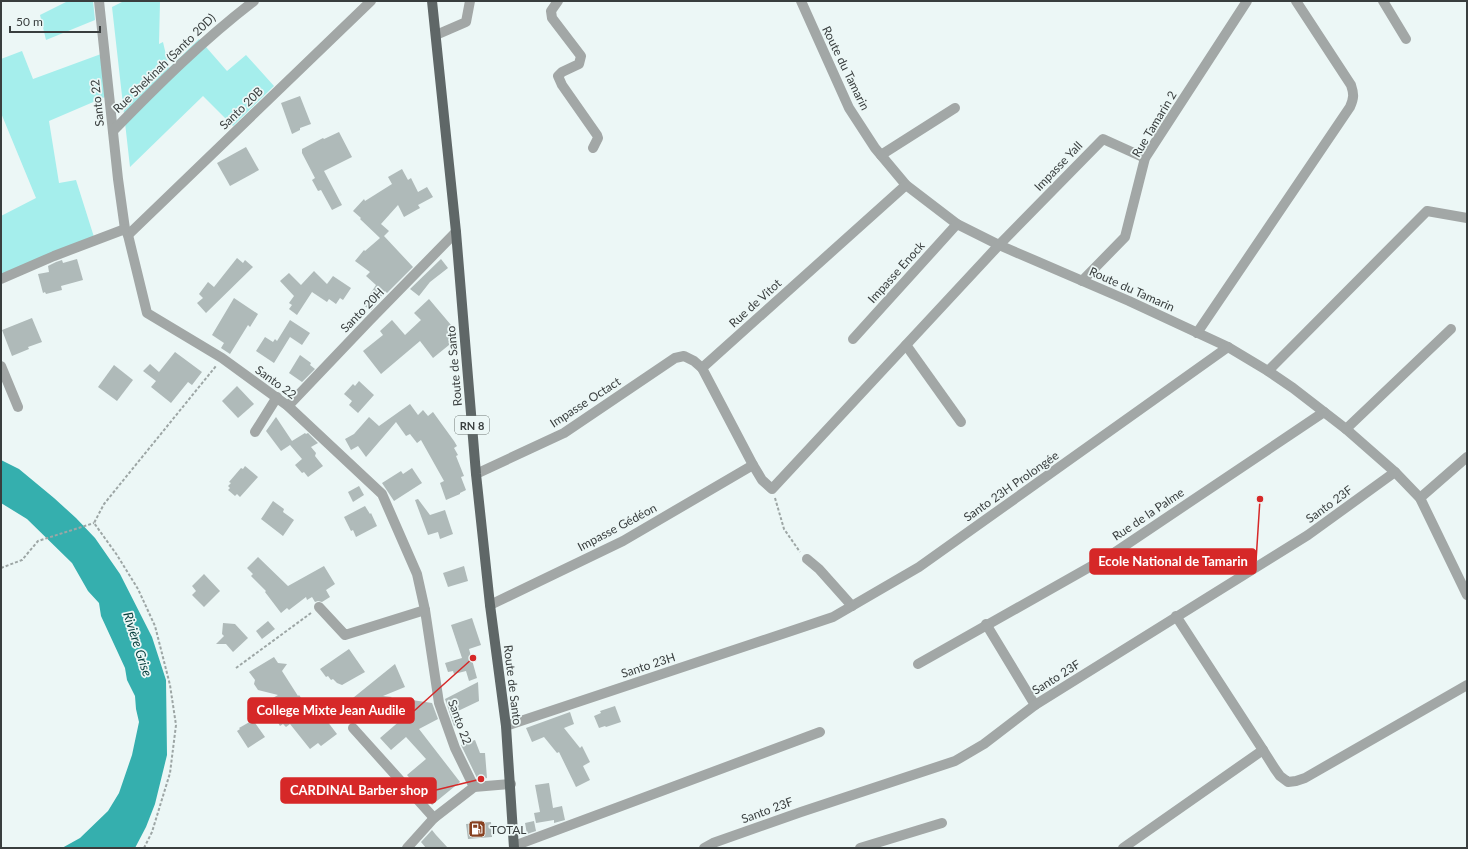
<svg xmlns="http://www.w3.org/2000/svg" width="1468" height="849" font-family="Lato,sans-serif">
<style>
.green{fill:#a5eeec}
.water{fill:#35afae}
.building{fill:#afbab9}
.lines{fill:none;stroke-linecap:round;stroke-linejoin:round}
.path{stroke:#9da6a5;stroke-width:2;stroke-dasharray:3 2;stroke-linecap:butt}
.minor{stroke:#a2a7a6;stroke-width:10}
.major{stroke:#5f6767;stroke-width:10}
.labels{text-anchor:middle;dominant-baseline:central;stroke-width:3.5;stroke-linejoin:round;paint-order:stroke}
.shield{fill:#ecf7f6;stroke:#6f7675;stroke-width:1}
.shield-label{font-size:11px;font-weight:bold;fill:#393e3e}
.street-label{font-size:12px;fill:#393e3e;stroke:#ecf7f6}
.poi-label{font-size:12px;fill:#393e3e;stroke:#ecf7f6;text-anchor:start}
.water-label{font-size:13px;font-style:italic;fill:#09403f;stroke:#ecf7f6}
.leader{fill:none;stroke:#d62828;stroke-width:1.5}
.callout-dot{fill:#d62828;stroke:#ecf7f6;stroke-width:1.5}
.callout{fill:#d62828;stroke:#d62828;stroke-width:1.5}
.callout-label{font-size:13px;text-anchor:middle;font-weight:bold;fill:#fff}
</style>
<rect width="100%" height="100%" fill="#ecf7f6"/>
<!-- green -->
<g class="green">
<polygon points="68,1 93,1 95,20 46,40 40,15"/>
<polygon points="124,1 160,1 159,44 163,42 169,68 199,39 227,71 246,55 274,86 233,126 203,96 130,167 112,7"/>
<polygon points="22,51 33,79 101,54 105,97 49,121 59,183 76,180 94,237 1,276 1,216 36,198 1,113 1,59"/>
</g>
<!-- water -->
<polygon class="water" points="1,460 19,469 54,498 76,518 95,538 120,574 152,637 166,680 167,755 155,804 146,827 135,848 62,848 80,838 108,811 119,793 132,755 139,722 136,709 135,696 127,680 125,668 101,616 99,603 88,591 72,563 27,519 1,503"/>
<!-- building -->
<g class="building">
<polygon points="300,96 311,124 300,128 300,130 292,134 281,103"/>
<polygon points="339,132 352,157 324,171 342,205 332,210 321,190 318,191 312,180 315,178 302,153 302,149 323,138 324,139"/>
<polygon points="246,147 259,170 230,186 217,163"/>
<polygon points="402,169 408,180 411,178 418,192 427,187 433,197 418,205 420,208 404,217 398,205 381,224 389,231 384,236 413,267 387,293 385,291 376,304 371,310 363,305 376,285 366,276 370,272 355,261 364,250 365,251 380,238 360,219 361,218 353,211 364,199 365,201 392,184 388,177"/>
<polygon points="237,258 243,263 245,260 253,267 206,313 197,303 203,298 199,294 208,282 214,287"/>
<polygon points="77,259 83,280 61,286 62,290 46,294 45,292 43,293 38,274 49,272 48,266 56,262 62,260 63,263"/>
<polygon points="441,259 448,268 430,282 419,296 410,289"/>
<polygon points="314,271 327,284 333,276 351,288 343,300 340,298 336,304 329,299 327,302 312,292 297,315 289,309 292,305 289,303 294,296 280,281 289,273 301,285"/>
<polygon points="234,298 258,314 250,327 248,325 230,354 221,348 224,343 212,335"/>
<polygon points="429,299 451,325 449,345 433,358 420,341 381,374 363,351 383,335 380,331 392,320 405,335 421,320 414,313"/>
<polygon points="32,318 42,342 28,347 29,349 12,356 2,330"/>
<polygon points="290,320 310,333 302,345 290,337 274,363 256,351 265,337 273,342 275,339 277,341"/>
<polygon points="175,352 202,372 192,385 188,382 171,403 151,387 156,381 143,371 150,364 159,372"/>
<polygon points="300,355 311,363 310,365 315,369 302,382 289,373"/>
<polygon points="114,365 133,380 117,401 98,387"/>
<polygon points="359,381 374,395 358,413 349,405 352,401 344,394 353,384 355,386"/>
<polygon points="237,386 254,404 238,418 222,401"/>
<polygon points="410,404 418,415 423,410 428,416 433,412 454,441 457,446 454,448 458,455 456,456 464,476 461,477 466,490 460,493 460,494 446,500 440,483 444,481 421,440 417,443 410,434 406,436 396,422 366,457 358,446 351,450 345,439 354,434 369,417 379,426"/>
<polygon points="276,417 292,441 305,433 306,434 308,433 318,443 311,447 316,453 315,456 323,466 308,477 304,472 302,473 295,465 302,459 290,445 281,451 266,431"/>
<polygon points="245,466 258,477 240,497 237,494 235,496 228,490 230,488 228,486 231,483 229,482 241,468 243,469"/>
<polygon points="412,468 422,483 394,501 382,483 401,471 403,474"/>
<polygon points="359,486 364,495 353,502 348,492"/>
<polygon points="418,499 430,515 445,510 453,534 440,539 438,532 428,535 415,500"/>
<polygon points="273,501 284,509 283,512 294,520 283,536 261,519"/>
<polygon points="365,506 370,514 371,513 377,526 356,537 353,530 351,531 344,517"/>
<polygon points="258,557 288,586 324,566 335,584 326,590 330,597 322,602 318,601 315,602 312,597 307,600 306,597 289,610 287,608 281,613 265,592 266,591 251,576 253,574 247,568"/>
<polygon points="464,566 468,581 448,587 443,573"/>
<polygon points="204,574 220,591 204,607 192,595 196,591 192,586"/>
<polygon points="472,618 481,645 469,649 477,678 469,681 466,671 454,674 453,671 448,672 445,663 462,658 451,625"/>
<polygon points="268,621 275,629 262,639 256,631"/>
<polygon points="223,623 235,624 248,638 233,652 226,644 216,644 224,636 222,634"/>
<polygon points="349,649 365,672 342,685 337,683 333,679 331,680 328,676 326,677 320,669"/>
<polygon points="274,657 278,663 287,664 282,671 298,696 299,695 305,703 311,699 329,720 327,721 337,734 321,746 318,743 310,749 290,724 286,727 283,724 280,726 266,702 278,695 258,690 254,684 255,680 249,672"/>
<polygon points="395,664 405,687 383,696 392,697 367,718 361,711 358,714 348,702"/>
<polygon points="478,682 479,701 458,711 463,721 454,726 445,699"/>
<polygon points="405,699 432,703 438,719 419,729 460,782 432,805 407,775 426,759 406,737 391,750 380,738 409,713 404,708"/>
<polygon points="615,706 621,722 606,727 605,726 599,728 594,716 601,713 600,711"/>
<polygon points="570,712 574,724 564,728 580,748 582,746 590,762 583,766 590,780 576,787 559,752 557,753 544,737 532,742 526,728"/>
<polygon points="253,720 265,737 248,748 237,731 240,729 239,728"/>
<polygon points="475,740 480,753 485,753 487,778 480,780 478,780 461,745"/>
<polygon points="549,783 553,808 562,806 565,820 554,823 554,820 536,823 534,813 540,812 535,785"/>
<polygon points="534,821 536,831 527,834 525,823"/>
<polygon points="491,822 492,837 468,839 466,824"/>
<polygon points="432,830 436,835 448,848 426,848 421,842"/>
</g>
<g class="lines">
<!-- path -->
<g class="path">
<polyline points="775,498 784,529 800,552"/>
<polyline points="1,568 22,560 38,541 94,523"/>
<polyline points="236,668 311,613"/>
<polyline points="144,848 152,832 170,773 176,725 170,685 155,626 138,589 117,555 94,523 104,504 216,366"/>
</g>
<!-- minor -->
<g class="minor">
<polyline points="99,1 118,179 125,229 128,235 147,313 222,358 288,406 382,494 417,574 425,610 439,703 455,748 474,787"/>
<polyline points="558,1 551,11 552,18 581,56 579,64 562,72 558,76 562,85 597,135 598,138 593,148"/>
<polyline points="801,1 849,108 875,148 906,185 957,224 999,245 1129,301 1228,347 1268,371 1293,388 1346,429 1395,472 1420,498 1467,595"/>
<polyline points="1383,1 1406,39"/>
<polyline points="436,35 466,22 470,1"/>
<path d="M113,131C158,85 203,40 254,1"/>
<polyline points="881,155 955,108"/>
<polyline points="906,185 702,368 753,465 762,480 772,489 999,245 1103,139 1145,158"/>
<polyline points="128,235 371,1"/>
<polyline points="1,279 54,256 125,229"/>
<polyline points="1082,281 1125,237 1145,158 1247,1"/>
<path d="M1197,333L1350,107C1354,98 1354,94 1351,85L1296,1"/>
<polyline points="853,339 957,224"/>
<polyline points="906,345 961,422"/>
<polyline points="1,366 18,407"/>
<polyline points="1268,371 1427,211 1467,218"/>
<polyline points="288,406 370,320 456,232"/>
<polyline points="1346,429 1451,329"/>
<polyline points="255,432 277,397"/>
<polyline points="476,474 564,433 675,358 684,356 694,361 702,368"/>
<polyline points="1420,498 1467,457"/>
<polyline points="807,559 819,569 852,606"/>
<polyline points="490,605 623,541 753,465"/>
<polyline points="319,607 345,635 425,610"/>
<polyline points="986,624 1035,705"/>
<polyline points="918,664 1111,555 1324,412"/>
<polyline points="506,726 833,617 919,567 1228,347"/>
<polyline points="353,728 434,818"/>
<polyline points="1263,750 1275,769 1280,776 1288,782 1296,781 1305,778 1467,685"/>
<polyline points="514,846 820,732"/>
<polyline points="407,848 434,818 474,787 511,784"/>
<polyline points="704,848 713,843 801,812 955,761 984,744 1035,705 1308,535 1395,472"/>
<polyline points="860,848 942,823"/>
<polyline points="1123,848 1263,750 1176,616"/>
</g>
<!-- major -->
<polyline class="major" points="432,1 456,232 476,474 490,605 506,726 514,848"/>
</g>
<!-- icons -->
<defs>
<symbol id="fuel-square" viewBox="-11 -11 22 22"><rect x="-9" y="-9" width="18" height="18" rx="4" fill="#87401f" stroke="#ecf7f6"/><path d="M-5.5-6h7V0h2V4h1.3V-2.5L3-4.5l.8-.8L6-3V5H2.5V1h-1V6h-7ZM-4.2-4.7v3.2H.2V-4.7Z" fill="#fff"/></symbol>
</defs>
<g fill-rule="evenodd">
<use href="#fuel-square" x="467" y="819" width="20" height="20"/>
</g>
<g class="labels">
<!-- shield labels -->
<rect class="shield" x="455" y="416" width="34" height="18" rx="3"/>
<g class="shield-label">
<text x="472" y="425">RN 8</text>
</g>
<!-- street labels -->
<g class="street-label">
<text transform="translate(164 63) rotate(-44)">Rue Shekinah (Santo 20D)</text>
<text transform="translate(846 68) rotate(64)">Route du Tamarin</text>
<text transform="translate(97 103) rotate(-96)">Santo 22</text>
<text transform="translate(241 108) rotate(-44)">Santo 20B</text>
<text transform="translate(1154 124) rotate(-59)">Rue Tamarin 2</text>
<text transform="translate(1058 166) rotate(-46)">Impasse Yall</text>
<text transform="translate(896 272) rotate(-48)">Impasse Enock</text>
<text transform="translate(1132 289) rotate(24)">Route du Tamarin</text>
<text transform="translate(755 303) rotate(-42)">Rue de Vitot</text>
<text transform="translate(362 310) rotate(-46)">Santo 20H</text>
<text transform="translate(454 366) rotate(-95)">Route de Santo</text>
<text transform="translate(276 382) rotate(36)">Santo 22</text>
<text transform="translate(585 402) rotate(-33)">Impasse Octact</text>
<text transform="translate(1011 486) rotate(-35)">Santo 23H Prolongée</text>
<text transform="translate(1329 504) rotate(-36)">Santo 23F</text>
<text transform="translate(1148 514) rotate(-34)">Rue de la Palme</text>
<text transform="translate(617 527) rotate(-28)">Impasse Gédéon</text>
<text transform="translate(648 665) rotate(-18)">Santo 23H</text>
<text transform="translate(1056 677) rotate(-32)">Santo 23F</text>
<text transform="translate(513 685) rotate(83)">Route de Santo</text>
<text transform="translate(460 722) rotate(70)">Santo 22</text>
<text transform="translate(767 810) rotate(-20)">Santo 23F</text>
</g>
<!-- poi labels -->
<g class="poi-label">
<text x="490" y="829">TOTAL</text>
</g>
<!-- water labels -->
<g class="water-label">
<text transform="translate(138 644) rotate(72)">Rivière Grise</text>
</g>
</g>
<!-- callouts -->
<path class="leader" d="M1260 499L1256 561M473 658L414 711M481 779L436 790"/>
<g class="callout-dot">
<circle cx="1260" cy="499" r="4"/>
<circle cx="473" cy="658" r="4"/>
<circle cx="481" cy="779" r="4"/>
</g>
<g class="callout">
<rect x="1090" y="549" width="166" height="25" rx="4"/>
<rect x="248" y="698" width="166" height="25" rx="4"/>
<rect x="281" y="778" width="155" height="25" rx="4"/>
</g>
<g class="callout-label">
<text x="1173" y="566">Ecole National de Tamarin</text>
<text x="331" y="715">College Mixte Jean Audile</text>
<text x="359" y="795">CARDINAL Barber shop</text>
</g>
<!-- border -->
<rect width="1468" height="849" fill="none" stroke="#393e3e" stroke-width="4"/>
<!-- scale -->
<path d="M10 26v6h90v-6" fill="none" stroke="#393e3e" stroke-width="2"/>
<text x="16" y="26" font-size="12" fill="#393e3e" stroke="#ecf7f6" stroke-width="3" paint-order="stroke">50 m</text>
</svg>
